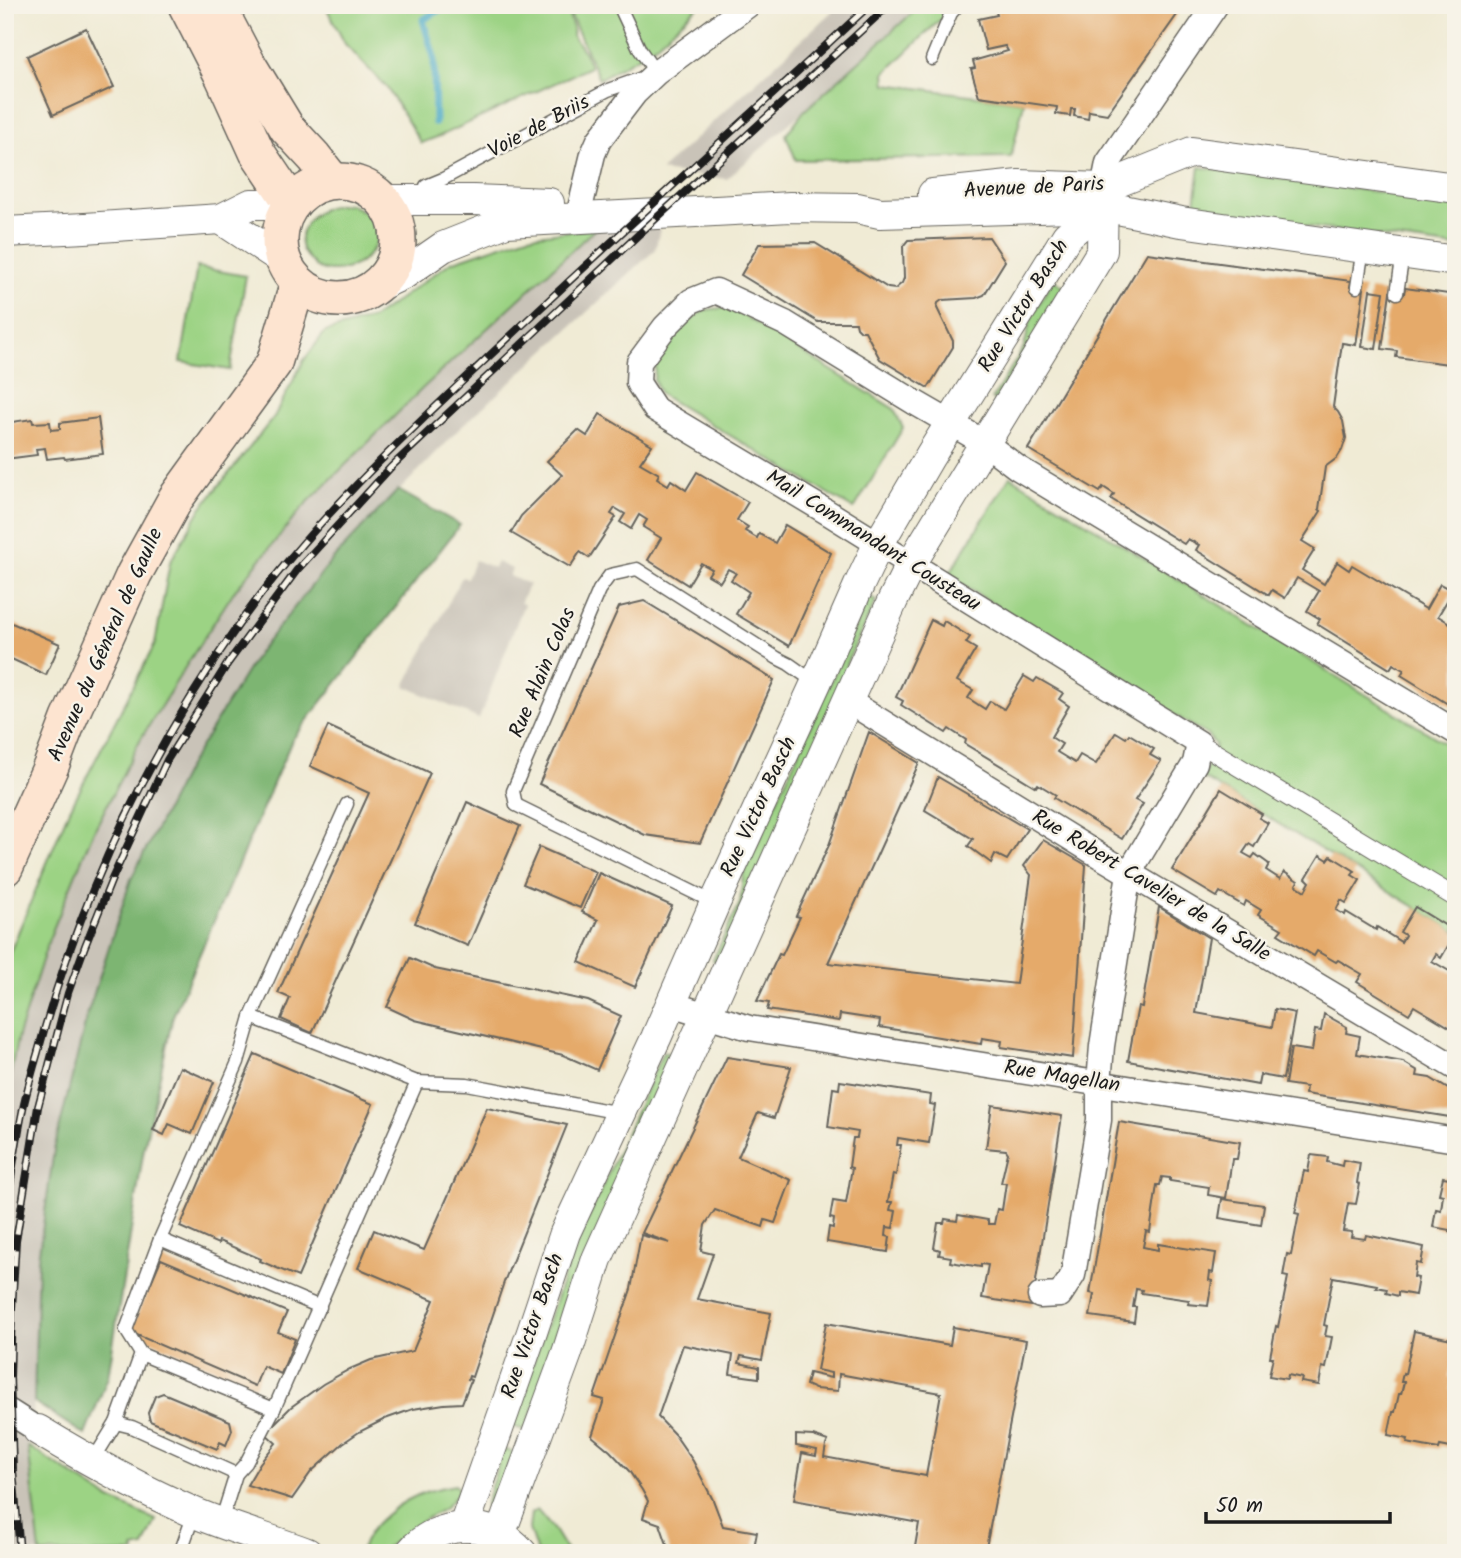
<svg xmlns="http://www.w3.org/2000/svg" width="1461" height="1558" font-family="Kalam,sans-serif">
<style>
.industrial{fill:#c9c3b8}
.green{fill:#9cd384;stroke:#5c7850;stroke-width:2}
.forest{fill:#7db572;stroke:#4c6847;stroke-width:2}
.lines{fill:none;stroke-linecap:round;stroke-linejoin:round}
.stream{stroke:#45a8c5;stroke-width:7}
.building{fill:#e5aa6a}
.service-casing{stroke:#66645d;stroke-width:15}
.pedestrian-casing{stroke:#66645d;stroke-width:20}
.minor-casing{stroke:#66645d;stroke-width:27}
.tertiary-casing{stroke:#66645d;stroke-width:32}
.secondary-casing{stroke:#66645d;stroke-width:38}
.service{stroke:#fff;stroke-width:12}
.pedestrian{stroke:#fff;stroke-width:18}
.minor{stroke:#fff;stroke-width:24}
.tertiary{stroke:#fff;stroke-width:30}
.secondary{stroke:#fde4d0;stroke-width:35}
.rail-casing{stroke:#1c1c1c;stroke-width:8}
.rail{stroke:#f7f3e8;stroke-width:5;stroke-dasharray:16;stroke-linecap:butt}
.labels{text-anchor:middle;dominant-baseline:central;stroke-width:5;stroke-linejoin:round;paint-order:stroke}
.street-label{font-size:21px;fill:#1c1c1c;stroke:#f7f3e8}
</style>
<rect width="100%" height="100%" fill="#f7f3e8"/>
<filter id="ink" filterUnits="userSpaceOnUse"><feTurbulence type="fractalNoise" baseFrequency=".0143" numOctaves="2"/><feDisplacementMap in="SourceGraphic" scale="14" xChannelSelector="R" yChannelSelector="G"/><feConvolveMatrix kernelMatrix="1 2 1 2 8 2 1 2 1" color-interpolation-filters="sRGB"/></filter>
<filter id="wash" filterUnits="userSpaceOnUse"><feTurbulence type="fractalNoise" baseFrequency=".00686" numOctaves="4" result="noise"/><feDisplacementMap in="SourceGraphic" scale="28" xChannelSelector="R" yChannelSelector="G"/><feGaussianBlur stdDeviation="1.57" result="paint"/><feColorMatrix in="noise" values="0 0 0 0 0 0 0 0 0 0 0 0 0 0 0 0 0 1.4 0 .05"/><feComposite in="paint" operator="in"/></filter>
<g filter="url(#wash)">
<rect width="100%" height="100%" fill="#f0ebd5"/>
<!-- industrial -->
<g class="industrial">
<polygon points="839,5 922,5 727,179 660,171"/>
<polygon points="611,227 660,229 655,250 458,430 333,559 258,653 186,770 131,879 88,1012 54,1150 38,1258 34,1402 28,1446 40,1553 5,1553 5,1100 18,1036 49,939 91,837 140,740 191,658 233,593 303,507 423,388 596,228"/>
<polygon points="475,560 494,568 497,562 512,569 509,576 529,584 520,603 524,604 479,719 405,686 462,577 467,578"/>
</g>
<!-- green -->
<g class="green">
<polygon points="325,5 565,5 573,28 572,35 585,53 590,67 440,136 421,143 387,88 345,44"/>
<polygon points="566,5 700,5 650,50 599,79"/>
<polygon points="921,5 947,5 943,10 943,17 885,73 886,84 1024,102 1011,157 796,160 786,135 804,111"/>
<polygon points="1200,167 1456,203 1456,247 1194,211"/>
<path d="M349,204C416,232 348,288 315,266C315,265 308,258 308,258C292,241 305,218 323,209C330,205 341,205 349,204Z"/>
<polygon points="596,228 423,388 303,507 233,593 191,658 140,740 91,837 49,939 18,1036 5,1100 5,964 66,817 155,644 170,562 201,508 274,417 304,360 325,332 373,318 451,262 528,236"/>
<polygon points="197,267 246,276 230,370 181,362"/>
<polygon points="1053,279 1065,288 996,401 992,399 1024,347 1031,318"/>
<polygon points="730,307 894,409 903,428 854,509 660,394 654,380 657,355 678,330 704,310"/>
<polygon points="1010,476 1456,750 1456,932 1202,777 1213,757 1215,744 1207,735 948,576"/>
<polygon points="869,597 876,601 846,664 843,688 719,964 713,960 740,903 743,875"/>
<polygon points="663,1052 675,1056 525,1430 511,1426 571,1256"/>
<polygon points="28,1446 108,1498 156,1520 144,1547 134,1549 135,1553 40,1553"/>
<polygon points="503,1449 518,1454 500,1512 490,1513 485,1506"/>
<path d="M455,1485L458,1488V1491L455,1497L444,1509L422,1521L390,1545L381,1550L363,1553L361,1551C367,1525 396,1505 418,1495C430,1490 443,1487 455,1485Z"/>
<polygon points="537,1510 554,1530 568,1553 537,1553 529,1529 531,1513"/>
</g>
<!-- forest -->
<polygon class="forest" points="398,490 460,525 292,740 173,1016 144,1148 108,1377 85,1435 34,1402 38,1259 54,1150 88,1012 131,879 186,770 258,653 333,559"/>
<g class="lines">
<!-- stream -->
<polyline class="stream" points="435,123 434,57 423,20 447,5"/>
</g>
<g id="blocks">
<!-- building -->
<g class="building">
<polygon points="994,5 1168,5 1179,12 1107,114 1089,111 1088,119 1074,116 1075,109 1071,109 1070,116 1056,114 1057,107 979,96 971,69 975,68 973,61 1008,51 1005,46 986,50 978,19 997,15"/>
<polygon points="86,28 114,87 53,115 27,56"/>
<polygon points="989,237 1005,261 984,295 976,298 942,300 938,303 937,308 953,341 953,347 928,388 880,359 865,331 861,331 857,327 856,322 818,322 741,275 759,244 815,243 888,288 895,289 902,283 904,278 903,246 908,240"/>
<polygon points="1147,253 1351,281 1350,287 1364,289 1356,345 1342,343 1333,407 1338,412 1343,421 1346,438 1342,450 1337,458 1325,467 1319,509 1321,511 1302,541 1315,549 1302,570 1324,584 1337,562 1349,570 1352,565 1426,609 1440,584 1453,591 1438,616 1456,627 1456,709 1401,675 1404,670 1393,664 1390,669 1317,624 1320,619 1307,611 1319,591 1297,578 1285,598 1272,590 1269,595 1196,550 1199,545 1188,539 1184,544 1111,499 1114,494 1103,487 1100,492 1028,449"/>
<polygon points="1405,288 1456,295 1456,365 1396,357 1397,351 1382,349 1390,292 1404,294"/>
<polygon points="1370,290 1384,292 1376,349 1362,347"/>
<polygon points="600,414 652,445 640,463 659,474 657,478 668,485 671,480 686,490 697,472 748,502 737,520 748,527 745,531 757,538 759,534 775,543 785,525 831,553 789,646 736,614 749,592 731,580 736,573 728,569 720,582 708,575 712,569 701,563 688,585 648,560 661,538 643,527 647,520 639,515 631,529 620,522 625,514 615,508 611,514 616,517 589,558 580,552 570,567 511,533 521,516 562,475 547,461 578,430 587,436"/>
<polygon points="98,418 103,454 65,459 64,457 47,459 45,448 36,449 37,455 5,459 5,423 32,419 33,423 50,422 51,430 60,429 60,423"/>
<polygon points="644,601 774,680 700,843 645,835 539,784 619,607"/>
<polygon points="5,620 60,644 46,675 5,656"/>
<polygon points="931,620 942,626 944,621 970,637 966,643 976,649 957,681 973,690 968,698 985,709 990,701 1004,709 1024,676 1034,682 1037,678 1063,693 1059,699 1069,706 1051,737 1062,744 1057,752 1075,763 1080,755 1096,764 1116,732 1126,738 1129,734 1154,749 1150,755 1161,761 1135,800 1143,804 1122,839 1054,798 1056,795 1038,784 1036,787 965,744 966,740 949,729 946,733 901,705 903,701 896,697"/>
<polygon points="328,726 430,773 312,1033 281,1019 290,998 278,993 369,793 310,766"/>
<polygon points="869,732 919,763 828,963 1016,984 1031,875 1024,866 1043,840 1086,865 1073,1058 1001,1047 1002,1041 982,1038 981,1044 879,1027 880,1020 840,1014 839,1021 767,1010 769,1003 757,1001 779,954 782,955 800,917 796,916 829,845"/>
<polygon points="938,777 1027,829 1007,860 995,854 991,863 968,846 973,839 925,810"/>
<polygon points="1221,789 1262,814 1259,818 1268,823 1254,847 1249,844 1243,853 1252,858 1255,854 1269,864 1266,870 1280,879 1284,872 1298,881 1296,885 1305,891 1310,882 1306,878 1320,855 1328,860 1331,856 1355,871 1352,875 1360,880 1346,903 1341,900 1336,910 1345,915 1346,912 1376,930 1377,927 1401,942 1405,935 1400,932 1415,907 1456,932 1456,942 1452,948 1448,946 1441,958 1436,954 1432,961 1456,975 1456,1031 1414,1006 1409,1014 1357,982 1362,974 1338,960 1336,962 1317,951 1314,956 1278,934 1282,929 1258,915 1261,910 1246,901 1244,906 1220,892 1217,897 1172,870"/>
<polygon points="467,802 520,826 468,946 415,923"/>
<polygon points="539,847 596,872 580,908 523,884"/>
<polygon points="599,873 672,906 635,987 579,962 598,920 582,912"/>
<polygon points="1159,907 1209,938 1196,1013 1272,1027 1275,1009 1295,1013 1283,1079 1260,1075 1258,1085 1128,1061 1138,1006 1142,1007"/>
<polygon points="410,958 435,969 588,1001 621,1016 597,1070 563,1055 415,1020 387,1007"/>
<polygon points="1324,1014 1347,1027 1346,1033 1360,1036 1357,1054 1403,1062 1418,1071 1417,1076 1430,1078 1456,1094 1456,1118 1305,1094 1306,1087 1285,1084 1291,1048 1312,1051 1315,1030 1321,1031"/>
<polygon points="255,1054 373,1104 298,1277 260,1261 261,1259 219,1241 218,1244 180,1227"/>
<polygon points="727,1057 791,1067 774,1118 758,1113 738,1157 791,1180 775,1223 765,1220 763,1227 715,1210 705,1225 701,1251 713,1254 697,1299 771,1313 762,1360 741,1356 739,1363 759,1367 759,1378 730,1374 733,1355 683,1345 658,1417 675,1435 693,1461 713,1500 723,1526 757,1532 753,1553 670,1553 660,1524 643,1518 648,1501 642,1490 629,1471 610,1451 592,1436 604,1400 594,1397 631,1289 641,1235 670,1243 642,1233"/>
<polygon points="180,1067 214,1082 192,1134 169,1124 164,1135 153,1130"/>
<polygon points="840,1081 931,1095 930,1104 935,1105 929,1143 898,1138 897,1145 901,1145 896,1175 893,1174 888,1202 892,1202 890,1210 896,1211 893,1228 887,1227 886,1236 890,1237 888,1252 827,1242 829,1227 833,1228 834,1219 830,1218 833,1201 846,1203 852,1168 849,1167 853,1138 857,1138 858,1132 828,1127 833,1088 839,1089"/>
<polygon points="992,1105 1062,1116 1032,1306 982,1298 988,1265 981,1264 981,1267 950,1262 951,1257 939,1255 940,1250 934,1248 938,1223 944,1223 945,1219 957,1221 958,1215 988,1220 988,1224 994,1224 997,1209 1002,1210 1006,1183 1001,1183 1008,1153 1006,1150 986,1148"/>
<polygon points="487,1108 567,1125 504,1282 472,1377 469,1376 468,1379 471,1380 462,1403 444,1404 413,1409 385,1419 359,1432 343,1443 311,1472 292,1499 247,1485 260,1463 276,1443 265,1433 291,1407 323,1384 350,1369 371,1360 413,1351 434,1300 358,1268 374,1230 424,1250"/>
<polygon points="1119,1122 1240,1142 1237,1159 1232,1159 1226,1198 1208,1195 1209,1187 1170,1181 1170,1178 1162,1177 1160,1185 1157,1185 1150,1232 1146,1231 1143,1247 1158,1250 1158,1244 1216,1253 1213,1273 1210,1272 1209,1280 1212,1281 1208,1306 1188,1304 1189,1300 1141,1293 1142,1290 1136,1289 1133,1307 1136,1307 1134,1322 1090,1316 1094,1294 1090,1293"/>
<polygon points="1311,1155 1328,1157 1327,1162 1342,1166 1343,1160 1360,1163 1357,1183 1360,1184 1356,1204 1348,1203 1343,1231 1352,1232 1351,1237 1365,1239 1366,1235 1424,1247 1421,1264 1416,1263 1414,1277 1418,1278 1415,1295 1398,1292 1398,1296 1386,1293 1387,1289 1376,1287 1377,1285 1333,1277 1324,1325 1327,1326 1325,1336 1332,1337 1326,1368 1322,1367 1319,1385 1301,1382 1302,1378 1288,1375 1287,1379 1269,1376 1273,1357 1270,1357 1276,1326 1278,1327 1288,1277 1283,1276 1287,1254 1291,1255 1299,1214 1295,1213 1304,1171 1308,1172"/>
<polygon points="1443,1177 1456,1179 1456,1234 1450,1233 1450,1230 1433,1227 1436,1209 1441,1210 1443,1195 1439,1194"/>
<polygon points="1222,1199 1264,1205 1261,1225 1219,1218"/>
<polygon points="161,1259 287,1312 278,1332 295,1339 281,1374 263,1366 255,1386 130,1332"/>
<polygon points="826,1323 950,1345 953,1327 1026,1340 985,1553 914,1553 919,1523 794,1500 802,1453 816,1456 817,1450 796,1446 796,1435 813,1436 828,1441 826,1445 824,1457 926,1476 941,1393 839,1374 838,1391 815,1389 806,1385 809,1373 831,1378 831,1373 817,1370"/>
<polygon points="1414,1331 1456,1340 1456,1362 1453,1361 1449,1377 1453,1378 1450,1390 1456,1391 1456,1449 1440,1446 1439,1449 1407,1443 1408,1439 1388,1435 1393,1412 1395,1412 1399,1394 1401,1394 1404,1382 1401,1382 1403,1373 1405,1374"/>
<polygon points="163,1393 230,1421 232,1430 226,1445 220,1442 217,1449 150,1421 148,1413 155,1396"/>
</g>
</g>
</g>
<g filter="url(#ink)">
<use href="#blocks" fill-opacity="0" stroke="#66645d" stroke-width="2"/>
<g class="lines">
<defs>
<g id="service">
<polyline points="932,59 951,13 958,5"/>
<polyline points="426,186 443,179 608,90 656,73 640,50 619,5"/>
<polyline points="1357,287 1363,248"/>
<polyline points="1397,293 1403,254"/>
<polyline points="715,903 516,805 513,791 599,590 610,575 637,569 777,658 789,664 816,683"/>
<polyline points="251,1017 238,1062 160,1239 320,1307"/>
<polyline points="417,1082 467,1084 620,1113"/>
<polyline points="141,1354 126,1330 160,1239"/>
<polyline points="116,1423 132,1427 236,1474"/>
<polyline points="92,1462 116,1423 141,1354 274,1409 417,1082 251,1017 347,804"/>
<polyline points="219,1522 225,1509 236,1474 246,1463 274,1409"/>
<polyline points="180,1553 194,1514"/>
</g>
<polyline id="pedestrian" points="1199,743 1456,898"/>
<g id="minor">
<polyline points="1103,188 1108,163 1216,5"/>
<polyline points="581,204 593,154 599,140 635,93 656,73 748,5"/>
<polyline points="848,701 1100,856 1456,1068"/>
<polyline points="671,1004 749,1028 1456,1140"/>
<polyline points="1040,1296 1060,1295 1073,1275 1099,1120 1099,1083 1102,1046 1129,873 1195,763 1199,743 832,515 655,409 638,383 639,362 665,327 691,301 716,291 785,323 914,402 985,443 1018,468 1456,732"/>
<polyline points="5,1409 38,1430"/>
</g>
<g id="tertiary">
<polyline points="933,194 1019,185 1103,188 1192,152 1456,188"/>
<polyline points="382,200 473,200 549,203"/>
<polyline points="221,219 283,260"/>
<polyline points="5,232 85,228 221,219 251,204 292,204"/>
<polyline points="374,288 404,274 443,247 506,222 790,207 857,208 880,213 1103,206 1181,222 1456,261"/>
<path d="M38,1430C89,1461 140,1489 195,1513C231,1528 270,1539 307,1553"/>
<polyline points="464,1526 532,1332 565,1233 656,1038 715,903 816,683 860,583 878,545 930,456 1067,236 1103,206"/>
<polyline points="500,1535 567,1353 597,1259 893,600 911,564 1102,251 1103,188"/>
<path d="M410,1553C437,1519 494,1518 522,1553"/>
</g>
<g id="secondary">
<polyline points="186,5 223,77 257,152 292,204"/>
<polyline points="217,5 248,64 287,128 314,157 333,181"/>
<circle cx="339" cy="240" r="59"/>
<polyline points="5,868 51,766 69,719 134,574 176,498 274,363 298,283"/>
</g>
</defs>
<!-- service casing -->
<use href="#service" class="service-casing"/>
<!-- pedestrian casing -->
<use href="#pedestrian" class="pedestrian-casing"/>
<!-- minor casing -->
<use href="#minor" class="minor-casing"/>
<!-- tertiary casing -->
<use href="#tertiary" class="tertiary-casing"/>
<!-- secondary casing -->
<use href="#secondary" class="secondary-casing"/>
<!-- service -->
<use href="#service" class="service"/>
<!-- pedestrian -->
<use href="#pedestrian" class="pedestrian"/>
<!-- minor -->
<use href="#minor" class="minor"/>
<!-- tertiary -->
<use href="#tertiary" class="tertiary"/>
<!-- secondary -->
<use href="#secondary" class="secondary"/>
<defs>
<g id="rail">
<path d="M5,1218C11,1180 16,1141 24,1104C28,1087 33,1069 38,1052C80,896 150,749 244,617C318,515 411,430 502,344C623,230 747,118 870,5"/>
<polyline points="5,1547 6,1553"/>
<polyline points="20,1553 13,1470 10,1377 12,1308 16,1240 38,1107 68,993 85,946 112,879 167,760 228,663 297,570 391,467 638,235 889,5"/>
</g>
</defs>
<!-- rail casing -->
<use href="#rail" class="rail-casing"/>
<!-- rail -->
<use href="#rail" class="rail"/>
</g>
</g>
<g class="labels">
<!-- street labels -->
<g class="street-label">
<text transform="translate(539 127) rotate(-28)">Voie de Briis</text>
<text transform="translate(1034 188) rotate(-3)">Avenue de Paris</text>
<text transform="translate(1024 306) rotate(-58)">Rue Victor Basch</text>
<text transform="translate(873 541) rotate(32)">Mail Commandant Cousteau</text>
<text transform="translate(106 645) rotate(-66)">Avenue du Général de Gaulle</text>
<text transform="translate(543 673) rotate(-67)">Rue Alain Colas</text>
<text transform="translate(759 807) rotate(-65)">Rue Victor Basch</text>
<text transform="translate(1151 886) rotate(31)">Rue Robert Cavelier de la Salle</text>
<text transform="translate(1062 1077) rotate(9)">Rue Magellan</text>
<text transform="translate(533 1326) rotate(-71)">Rue Victor Basch</text>
</g>
</g>
<!-- margin -->
<rect width="1461" height="1558" fill="none" stroke="#f7f3e8" stroke-width="28"/>
<!-- scale -->
<path d="M1206 1512v10h184v-10" fill="none" stroke="#1c1c1c" stroke-width="3.5"/>
<text x="1216" y="1512" font-size="21" fill="#1c1c1c" stroke="#f7f3e8" stroke-width="5" paint-order="stroke">50 m</text>
</svg>
